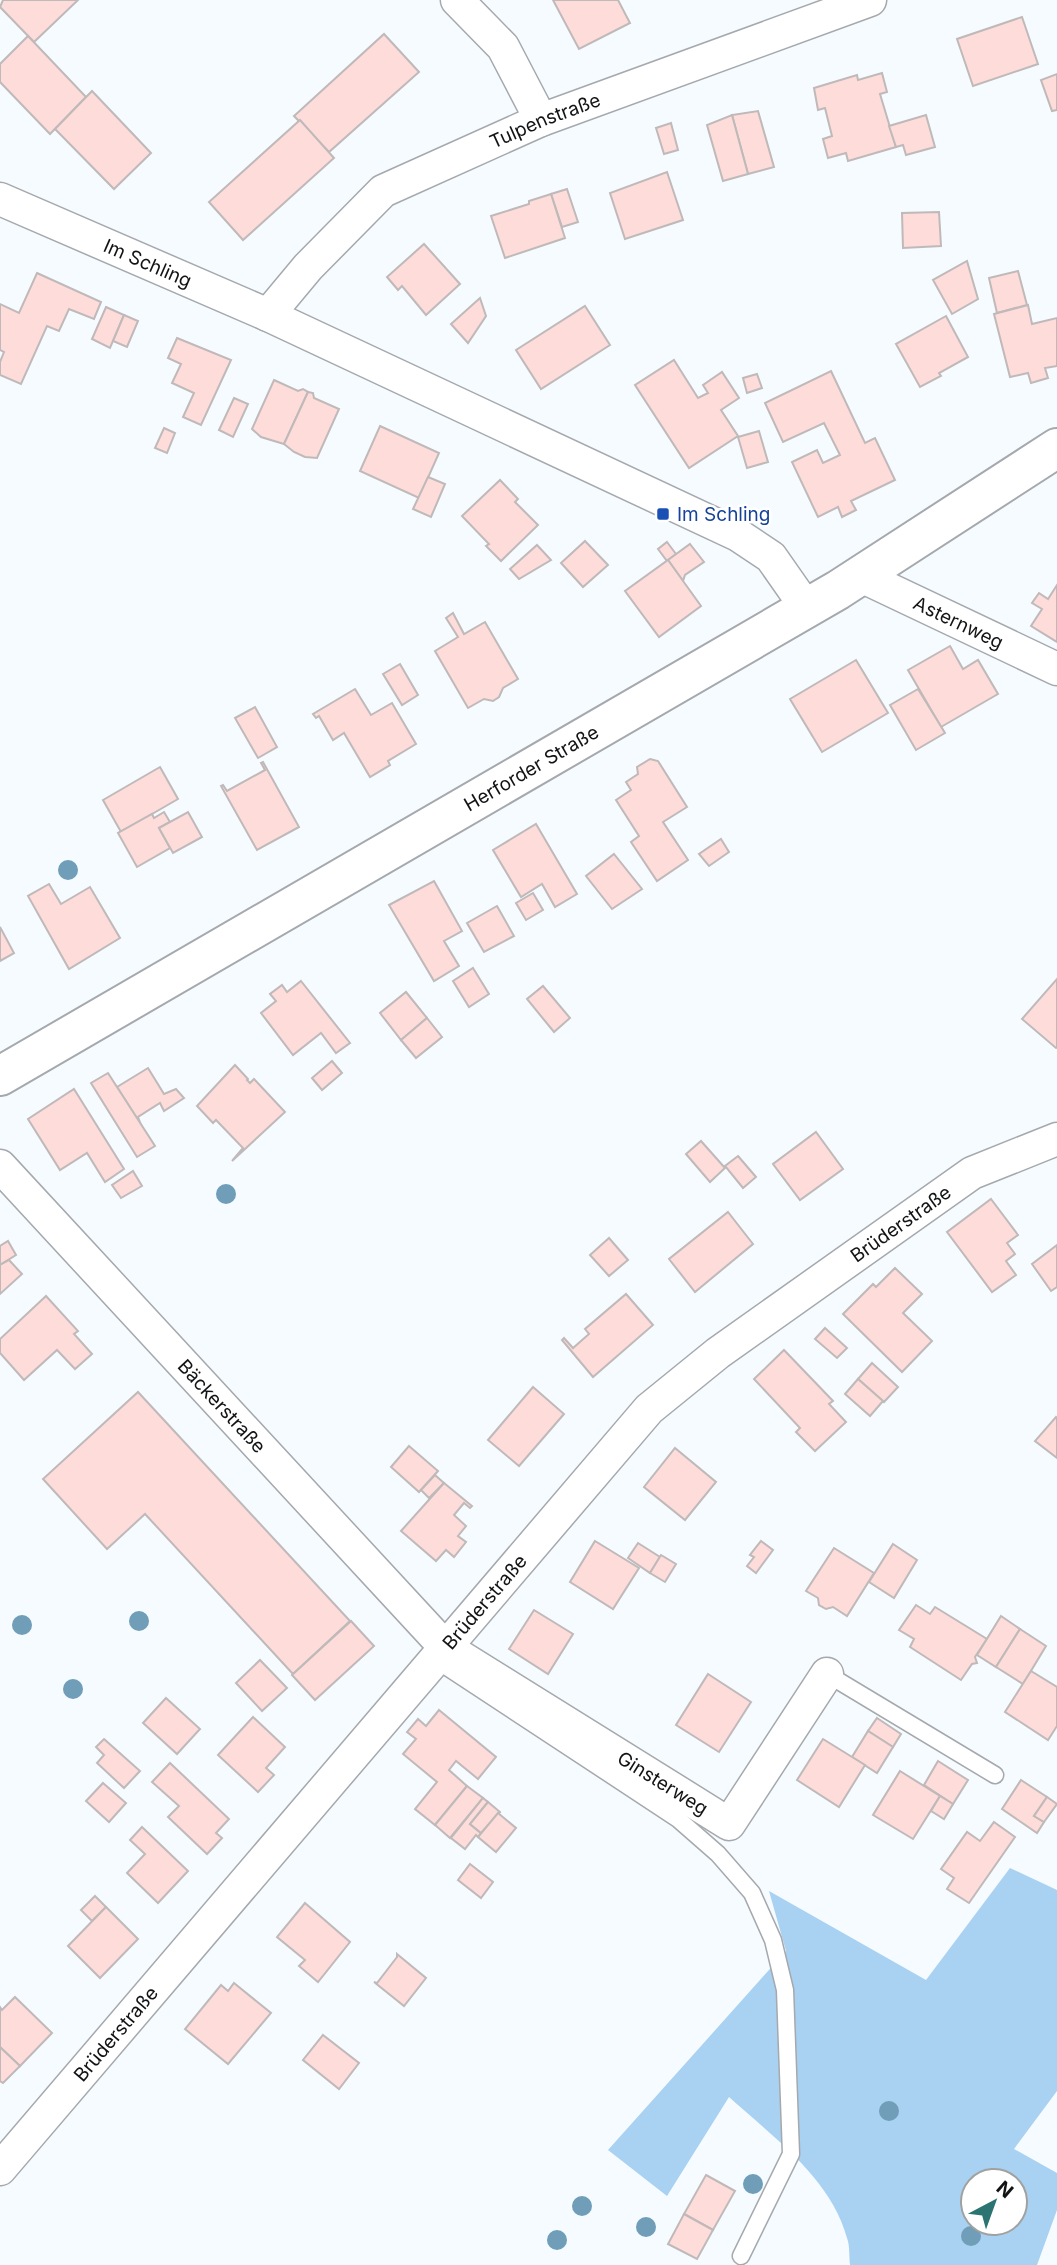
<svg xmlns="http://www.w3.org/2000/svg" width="1057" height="2265" font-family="Inter,sans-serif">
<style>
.green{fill:#a9d1f1;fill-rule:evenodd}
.building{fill:#fddcda;stroke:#c0b9b9;stroke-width:2}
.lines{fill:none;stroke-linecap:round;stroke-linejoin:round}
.lane-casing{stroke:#a5a9ad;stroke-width:19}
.street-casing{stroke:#a5a9ad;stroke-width:35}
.secondary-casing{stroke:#a5a9ad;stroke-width:42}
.lane{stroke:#fff;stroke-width:16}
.street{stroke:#fff;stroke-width:32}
.secondary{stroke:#fff;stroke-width:38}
.tree{fill:#709db7}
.transit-dot{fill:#1a4fb4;stroke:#fff;stroke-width:2.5}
.labels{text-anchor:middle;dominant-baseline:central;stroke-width:5;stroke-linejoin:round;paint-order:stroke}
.street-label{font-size:19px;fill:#121315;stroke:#fff}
.transit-label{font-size:19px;fill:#164399;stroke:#fff;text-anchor:start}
</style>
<rect width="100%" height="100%" fill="#f5fbff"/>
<!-- green -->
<path class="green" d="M1010,1868L1057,1890V2091L1014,2149L1057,2173V2210L1037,2265H850C849,2256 850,2246 847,2238C831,2178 772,2136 729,2097L667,2196L608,2150L786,1951L769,1891L926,1980ZM973,2181H1015V2223H973Z"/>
<!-- building -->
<g class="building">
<polygon points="3,0 78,0 34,42 0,7"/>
<polygon points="553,0 618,0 630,23 579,49"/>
<polygon points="1022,17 1038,64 973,86 957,39"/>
<polygon points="384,34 419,72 329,152 294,116"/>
<polygon points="28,36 86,97 50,134 0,82 0,64"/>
<polygon points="882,73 887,92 880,94 896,147 848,161 846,153 828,158 823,139 832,136 825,108 818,110 814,88 857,75 858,80"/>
<polygon points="1057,74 1057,110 1052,111 1041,80"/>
<polygon points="92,91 151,153 114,189 55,129"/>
<polygon points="758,111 774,167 748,174 732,115"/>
<polygon points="732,115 748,174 723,181 707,125"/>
<polygon points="926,115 935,147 906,155 903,145 896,147 889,126"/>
<polygon points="300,120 334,158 243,240 209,202"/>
<polygon points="671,123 678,150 664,154 656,128"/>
<polygon points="667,172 683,220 625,239 610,193"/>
<polygon points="567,189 578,222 562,227 551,194"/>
<polygon points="551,194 565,238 505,258 491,216 529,204 529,201"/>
<polygon points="939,212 941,246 903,248 902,213"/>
<polygon points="424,244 460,284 426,315 402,286 398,290 387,277"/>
<polygon points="967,261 978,299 952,314 933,280"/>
<polygon points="1018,271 1027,305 997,313 989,278"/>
<polygon points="37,273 101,302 94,319 69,309 59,331 47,326 21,384 0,375 0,362 4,352 0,350 0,304 19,313"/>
<polygon points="480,298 486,316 468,343 451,324"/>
<polygon points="1028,305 1032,324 1057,318 1057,366 1045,368 1048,378 1031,383 1028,373 1010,377 994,314"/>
<polygon points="585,306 610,345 541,389 516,350"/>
<polygon points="106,307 124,315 110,348 92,339"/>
<polygon points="124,315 138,321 127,347 113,341"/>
<polygon points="946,316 968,357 939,373 941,376 920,387 896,344"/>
<polygon points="177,338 231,360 201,425 183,417 194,393 172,383 181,364 168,358"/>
<polygon points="674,360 698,398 708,393 703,385 722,372 739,398 721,410 738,436 689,468 635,385"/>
<polygon points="831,371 865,443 875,438 895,480 851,501 856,510 842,517 838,507 818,517 792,462 817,450 823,463 840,455 824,423 783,442 765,403"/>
<polygon points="757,374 762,388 747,393 743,378"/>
<polygon points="274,380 298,391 303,389 308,392 284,444 261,437 252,429"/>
<polygon points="308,392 313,393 314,398 339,409 317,458 305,457 294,452 284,444"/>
<polygon points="234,398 248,404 233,437 219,430"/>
<polygon points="380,426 439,453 419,498 360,471"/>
<polygon points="164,428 175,433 167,453 155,448"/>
<polygon points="759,431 768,462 747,468 738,437"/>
<polygon points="428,477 445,484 431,517 413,509"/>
<polygon points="500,480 518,499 515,502 538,525 501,561 486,546 489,544 462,516"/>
<polygon points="585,541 608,565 583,587 561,563"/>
<polygon points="667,542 676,554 667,561 658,549"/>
<polygon points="690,544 704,562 685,575 683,581 668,560"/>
<polygon points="537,545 551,560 519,579 510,569"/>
<polygon points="668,560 701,606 659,637 625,591"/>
<polygon points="1057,585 1057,642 1031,626 1042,609 1032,603 1039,593 1048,599"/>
<polygon points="453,613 464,634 485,622 518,679 503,688 499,697 493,701 484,699 468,708 435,651 458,637 446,618"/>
<polygon points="950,646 963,669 978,660 998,694 941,727 908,670"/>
<polygon points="856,660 888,713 822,752 790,699"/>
<polygon points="400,664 418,695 402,705 383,674"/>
<polygon points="355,689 371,715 392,703 416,744 388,761 390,765 370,777 344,733 333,740 319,716 316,718 313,714"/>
<polygon points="918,689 945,733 916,750 890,705"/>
<polygon points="255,707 277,747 258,758 235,718"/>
<polygon points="650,759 658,761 687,807 663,822 688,860 657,881 631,842 639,836 616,800 631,790 626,782 638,774 637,767"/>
<polygon points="263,762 299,827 257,850 221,786 223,785 227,791 265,770 261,763"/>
<polygon points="160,767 178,799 121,832 103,800"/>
<polygon points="164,812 170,822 159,828 170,848 137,867 118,833 152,814 154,818"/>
<polygon points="188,812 202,837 173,853 159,828"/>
<polygon points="536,824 577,894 555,907 542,884 521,897 493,850"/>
<polygon points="721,839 729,852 709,866 699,854"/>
<polygon points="614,854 642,889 612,909 586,876"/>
<polygon points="434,881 462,931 444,941 459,966 434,981 389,905"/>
<polygon points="49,884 61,904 90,887 120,938 69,969 28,896"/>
<polygon points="533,893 543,910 526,920 516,903"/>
<polygon points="497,906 514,936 484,952 467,923"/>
<polygon points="0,927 14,953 0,961"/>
<polygon points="473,968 489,994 469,1007 453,981"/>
<polygon points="1057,979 1057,1047 1056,1048 1022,1019"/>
<polygon points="301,981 350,1043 336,1053 321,1033 293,1055 261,1013 276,1001 270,994 282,985 287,992"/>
<polygon points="543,986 570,1018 554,1032 527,999"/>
<polygon points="406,992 427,1018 401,1040 380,1013"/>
<polygon points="427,1018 442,1037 416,1058 401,1040"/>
<polygon points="332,1061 342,1073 322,1090 312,1078"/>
<polygon points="235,1065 248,1079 247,1080 250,1083 254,1079 285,1112 232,1161 243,1148 216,1120 213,1123 197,1106"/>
<polygon points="148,1068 164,1094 176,1089 184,1098 164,1111 160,1103 138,1117 141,1125 117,1087"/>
<polygon points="108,1073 155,1146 137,1157 91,1083"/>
<polygon points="74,1089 124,1169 105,1182 87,1153 60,1170 28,1119"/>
<polygon points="816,1132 843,1169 800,1200 773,1164"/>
<polygon points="701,1141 725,1168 710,1182 686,1154"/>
<polygon points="738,1156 756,1177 743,1188 725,1166"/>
<polygon points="133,1171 142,1186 121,1198 112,1185"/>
<polygon points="991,1199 1018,1235 1007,1243 1015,1254 1006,1261 1016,1275 992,1292 947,1232"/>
<polygon points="728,1212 753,1244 695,1292 669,1259"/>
<polygon points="609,1238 628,1260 609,1276 590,1255"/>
<polygon points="8,1241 16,1255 0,1265 0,1246"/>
<polygon points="1057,1245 1057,1287 1051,1291 1032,1264"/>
<polygon points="9,1260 22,1274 0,1294 0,1265"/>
<polygon points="895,1268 922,1294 903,1313 932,1341 902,1372 843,1314 873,1284 876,1287"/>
<polygon points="626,1294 653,1325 593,1377 562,1340 564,1338 573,1348 589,1334 585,1329"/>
<polygon points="46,1296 78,1331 74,1334 92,1354 75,1369 57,1350 24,1380 0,1353 0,1339"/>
<polygon points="825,1328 847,1348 837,1358 815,1339"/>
<polygon points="784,1350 833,1401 829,1404 846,1422 815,1451 796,1432 800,1428 754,1379"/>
<polygon points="872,1363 898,1387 884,1402 858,1379"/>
<polygon points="858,1379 883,1401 870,1416 845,1394"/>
<polygon points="533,1387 564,1414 519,1466 488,1440"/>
<polygon points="138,1392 350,1621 293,1674 145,1514 107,1549 43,1479"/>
<polygon points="1056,1417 1057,1418 1057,1458 1035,1441"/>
<polygon points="409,1446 438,1471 419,1492 391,1467"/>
<polygon points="675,1448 716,1482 685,1520 644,1487"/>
<polygon points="435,1475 444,1483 429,1498 421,1490"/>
<polygon points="444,1483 472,1506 470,1508 464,1503 454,1515 466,1526 458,1536 466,1542 454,1557 446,1550 436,1561 401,1531"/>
<polygon points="595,1541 639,1568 613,1609 570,1582"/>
<polygon points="761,1541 773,1550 756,1573 747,1566 754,1557 750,1555"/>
<polygon points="638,1543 660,1557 650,1573 628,1558"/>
<polygon points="893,1544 917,1560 894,1598 869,1582"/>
<polygon points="834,1548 874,1573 847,1616 833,1607 826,1609 819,1605 818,1598 806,1591"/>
<polygon points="661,1555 676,1564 665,1582 650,1573"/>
<polygon points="916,1605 930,1614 935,1607 987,1639 975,1657 977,1663 972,1664 961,1680 910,1647 914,1639 899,1630"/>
<polygon points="534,1610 573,1634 548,1674 509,1649"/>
<polygon points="1001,1616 1020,1629 996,1667 977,1655"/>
<polygon points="351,1621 374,1646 315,1700 292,1675"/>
<polygon points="1020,1629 1046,1646 1023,1684 996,1667"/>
<polygon points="260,1660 287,1688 262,1711 236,1683"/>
<polygon points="1031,1671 1057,1687 1057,1726 1048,1740 1005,1712"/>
<polygon points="708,1674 751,1702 719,1752 676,1725"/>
<polygon points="166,1698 200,1729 177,1754 143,1723"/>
<polygon points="439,1710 496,1757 478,1779 456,1761 449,1770 467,1786 435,1825 415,1809 437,1782 403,1754 416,1739 407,1732 418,1719 426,1726"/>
<polygon points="253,1717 285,1747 266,1768 274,1775 258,1792 218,1755"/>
<polygon points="877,1718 901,1734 893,1747 868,1731"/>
<polygon points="868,1731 893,1747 877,1773 852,1757"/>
<polygon points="104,1739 140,1771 124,1788 97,1763 104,1755 96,1747"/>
<polygon points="823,1739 865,1765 839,1807 797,1780"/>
<polygon points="938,1761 968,1780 953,1804 924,1785"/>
<polygon points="170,1763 229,1819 216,1833 222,1838 207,1854 168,1817 179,1806 152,1782"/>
<polygon points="900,1771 940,1796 913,1839 873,1815"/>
<polygon points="1021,1780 1047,1797 1034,1816 1044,1822 1037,1833 1002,1809"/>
<polygon points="103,1783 126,1803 109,1822 86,1801"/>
<polygon points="467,1786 483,1798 450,1838 435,1825"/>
<polygon points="940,1796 953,1804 944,1819 931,1811"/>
<polygon points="1047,1797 1057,1804 1044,1822 1034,1816"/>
<polygon points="483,1798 488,1802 470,1824 481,1833 478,1837 476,1835 465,1849 451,1838"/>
<polygon points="488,1802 500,1812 481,1833 470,1824"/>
<polygon points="498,1813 516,1828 496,1852 478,1837"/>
<polygon points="994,1822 1015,1837 969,1903 947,1889 954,1878 941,1869 967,1832 980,1841"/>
<polygon points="142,1827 188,1871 158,1903 127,1873 145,1854 130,1840"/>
<polygon points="470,1864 493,1882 481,1898 458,1880"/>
<polygon points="95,1896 106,1907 92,1921 81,1910"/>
<polygon points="305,1903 350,1942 318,1982 299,1966 305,1960 277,1937"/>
<polygon points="106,1907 138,1939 100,1978 68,1946"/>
<polygon points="397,1954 426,1978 404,2006 374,1982 377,1983 397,1957"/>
<polygon points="234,1983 271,2013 228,2064 185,2029 221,1985 228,1991"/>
<polygon points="15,1997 52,2033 20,2066 0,2047 0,2007 2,2010"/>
<polygon points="323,2035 359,2063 339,2089 303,2060"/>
<polygon points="0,2047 20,2066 3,2083 0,2081"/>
<polygon points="706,2175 735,2191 713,2230 684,2214"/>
<polygon points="684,2214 713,2230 697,2259 668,2244"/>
</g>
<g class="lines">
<defs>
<g id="lane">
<polyline points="435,1659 678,1819 718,1854 752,1893 773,1940 785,1990 791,2154 741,2256"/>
<polyline points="827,1674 995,1775"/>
</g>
<g id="street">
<polyline points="457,0 503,47 541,120"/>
<path id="s1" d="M0,199L268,315L738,535L771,557L806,607"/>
<path id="s2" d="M268,315L308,267L383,191L541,120L870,0"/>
<path id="s3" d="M861,576L1057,669"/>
<path id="s4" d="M0,1166L445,1647L729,1824L827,1674"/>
<path id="s5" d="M0,2169L649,1409L718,1353L972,1173L1057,1139"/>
</g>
<g id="secondary">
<path id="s6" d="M0,1076L838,590L1057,448"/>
</g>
</defs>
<!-- lane casing -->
<use href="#lane" class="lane-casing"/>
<!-- street casing -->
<use href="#street" class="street-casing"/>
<!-- secondary casing -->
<use href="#secondary" class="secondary-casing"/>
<!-- lane -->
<use href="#lane" class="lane"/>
<!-- street -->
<use href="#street" class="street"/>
<!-- secondary -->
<use href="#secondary" class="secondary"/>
</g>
<!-- trees -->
<g class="tree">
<circle cx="68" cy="870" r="10"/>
<circle cx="226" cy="1194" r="10"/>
<circle cx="139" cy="1621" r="10"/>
<circle cx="22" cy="1625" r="10"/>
<circle cx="73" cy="1689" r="10"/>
<circle cx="889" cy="2111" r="10"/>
<circle cx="753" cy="2184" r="10"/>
<circle cx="582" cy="2206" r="10"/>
<circle cx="646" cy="2227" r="10"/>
<circle cx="971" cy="2236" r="10"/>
<circle cx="557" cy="2240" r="10"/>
</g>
<!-- markers -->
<rect class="transit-dot" x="656" y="507" width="14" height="14" rx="3.5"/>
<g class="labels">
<!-- street labels -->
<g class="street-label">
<text stroke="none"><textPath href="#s2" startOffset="346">Tulpenstraße</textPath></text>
<text stroke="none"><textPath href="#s1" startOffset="161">Im Schling</textPath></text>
<text stroke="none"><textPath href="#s3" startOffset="108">Asternweg</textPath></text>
<text stroke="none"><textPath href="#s6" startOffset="614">Herforder Straße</textPath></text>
<text stroke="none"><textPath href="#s5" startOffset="1312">Brüderstraße</textPath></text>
<text stroke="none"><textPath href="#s4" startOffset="327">Bäckerstraße</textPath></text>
<text stroke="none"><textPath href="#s5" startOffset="746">Brüderstraße</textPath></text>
<text stroke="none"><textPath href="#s4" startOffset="912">Ginsterweg</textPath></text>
<text stroke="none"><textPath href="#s5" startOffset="178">Brüderstraße</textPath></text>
</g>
<!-- transit labels -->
<g class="transit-label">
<text x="677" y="514">Im Schling</text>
</g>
</g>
<!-- north arrow -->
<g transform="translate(994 2202) rotate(41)"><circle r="33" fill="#ffffff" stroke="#a0a1a1" stroke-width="2"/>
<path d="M0-5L12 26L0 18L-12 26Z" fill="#2b7472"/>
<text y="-10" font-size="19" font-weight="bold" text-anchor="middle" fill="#121315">N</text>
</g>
</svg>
